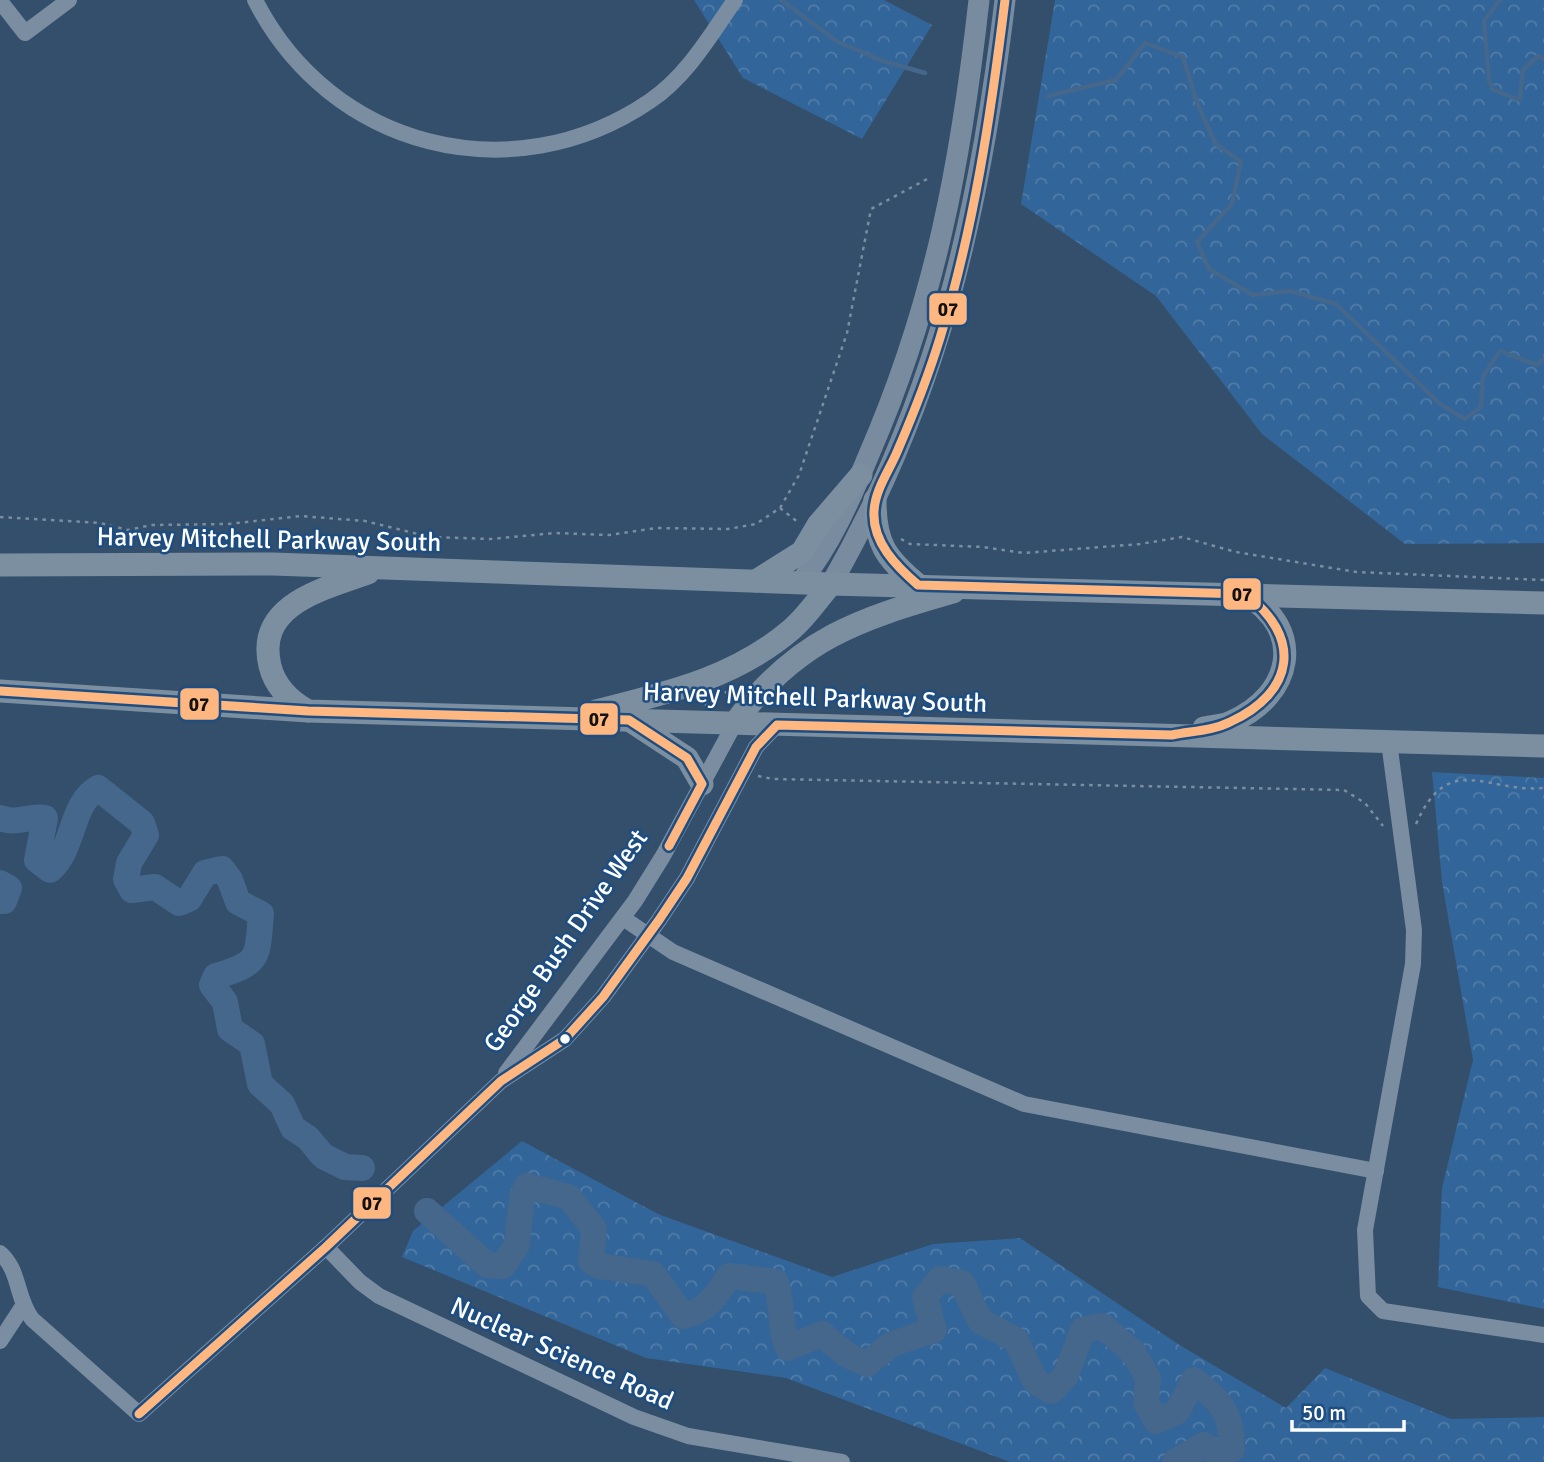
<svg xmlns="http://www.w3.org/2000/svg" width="1544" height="1462" font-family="Signika,sans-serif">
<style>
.forest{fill:url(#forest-crowns)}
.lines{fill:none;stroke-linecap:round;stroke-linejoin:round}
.stream{stroke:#44678b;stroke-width:4.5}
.river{stroke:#44678b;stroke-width:26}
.path{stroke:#7a8da1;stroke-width:2.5;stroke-dasharray:3.5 5;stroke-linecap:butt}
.minor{stroke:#7a8da1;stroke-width:16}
.major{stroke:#798b9e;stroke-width:21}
.highway{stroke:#7b8fa1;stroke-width:23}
.bus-1-casing{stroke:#1e4e81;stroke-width:14}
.bus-1{stroke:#feb781;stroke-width:9}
.bus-dot{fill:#fff;stroke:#1e4e81;stroke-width:2.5}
.labels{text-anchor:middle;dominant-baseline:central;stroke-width:5;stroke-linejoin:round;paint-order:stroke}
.street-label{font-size:26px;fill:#fff;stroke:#1e4e81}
.line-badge{stroke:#1e4e81;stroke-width:2.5}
.pale-badge-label{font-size:19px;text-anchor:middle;font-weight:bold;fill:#111}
</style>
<defs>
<pattern id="forest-crowns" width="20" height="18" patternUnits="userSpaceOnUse" patternTransform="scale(1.75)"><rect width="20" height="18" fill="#326599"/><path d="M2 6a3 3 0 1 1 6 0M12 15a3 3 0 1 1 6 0" fill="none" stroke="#517ca8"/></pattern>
</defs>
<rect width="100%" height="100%" fill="#344f6b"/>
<!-- forest -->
<g class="forest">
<polygon points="694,0 884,0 932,25 862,139 743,78"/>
<polygon points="1055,0 1544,0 1544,543 1405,544 1262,434 1156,296 1021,204"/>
<polygon points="1432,772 1544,778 1544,1309 1438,1287 1442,1188 1473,1060 1442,882"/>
<polygon points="522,1141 658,1214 832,1277 933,1244 1020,1238 1181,1346 1286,1408 1325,1368 1451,1419 1544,1417 1544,1462 1010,1462 786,1378 646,1358 402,1257 413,1231"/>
</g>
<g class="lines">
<!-- stream -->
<g class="stream">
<polyline points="781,0 838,42 883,61 925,73"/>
<polyline points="1500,0 1484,21 1489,81 1494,90 1520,100 1523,70 1538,56 1544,59"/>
<polyline points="1048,96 1116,80 1145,43 1183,57 1197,103 1215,143 1241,162 1232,204 1197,242 1209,269 1253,295 1290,291 1336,304 1440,404 1465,419 1481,407 1483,376 1500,351 1537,365 1544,358"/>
</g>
<!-- river -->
<g class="river">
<path d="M0,818C16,825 29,815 45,818L37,860L50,870C75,848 70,804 98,788L142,823L146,835L129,863L126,879L132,890L155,887L179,903L189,899L205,873L222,869L230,880L238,902L261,914C257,958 261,963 216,976L212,985L225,1002L230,1029L252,1044L260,1084L282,1104L293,1128L308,1138L323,1156L345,1167L362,1168"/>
<polyline points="0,883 9,888 4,901 0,901"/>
<path d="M427,1211L487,1265L503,1266L517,1245L522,1197L527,1186L569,1197L594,1229L591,1261L599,1266L653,1274L683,1316C706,1312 718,1294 729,1276L776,1282C783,1304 779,1327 788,1348L822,1334L847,1355L867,1364L892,1344L934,1330L925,1297L940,1279L962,1283L980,1321L1016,1340L1035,1381L1051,1391L1065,1377L1083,1330L1102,1326L1133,1352L1148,1378L1146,1402L1156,1421L1177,1412L1194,1380C1222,1402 1232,1414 1232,1449L1220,1456L1204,1445L1175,1462"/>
</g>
<!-- path -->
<g class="path">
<polyline points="780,508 799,523"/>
<polyline points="0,517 100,523 128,530 152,525 228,524 301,516 365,521 430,537 491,539 555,533 609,535 657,528 728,529 756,524 780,508 799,475 847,333 871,209 929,178"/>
<polyline points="901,539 910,544 983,547 1024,553 1140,544 1182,537 1236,552 1356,572 1544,580"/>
<polyline points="706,706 706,701 731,690"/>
<polyline points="758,776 773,779 1344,790 1365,803 1383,826"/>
<path d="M1416,824C1449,750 1485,793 1544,788"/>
</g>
<!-- minor -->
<g class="minor">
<path d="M255,0C330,148 512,195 650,101C687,76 710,36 735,0"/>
<polyline points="0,1 25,33 69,0"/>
<polyline points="1389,742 1414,930 1413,964 1365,1230 1368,1296 1383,1311 1544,1335"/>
<polyline points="623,918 673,952 1024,1104 1376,1171"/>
<polyline points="506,1073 635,901 663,856 735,723"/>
<polyline points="326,1247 360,1282 379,1296 634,1417 688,1436 842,1462"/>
<path d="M0,1253C20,1270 16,1298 32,1319L139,1414L326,1247L501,1081L565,1039L603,997L659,920L687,878L756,747L777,725"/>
<polyline points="0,1341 23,1306"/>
</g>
<!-- major -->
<g class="major">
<path d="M800,583C831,544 851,498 870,452C935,302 961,162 979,0"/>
<path d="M831,584C938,398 980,211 1005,0"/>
</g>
<!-- highway -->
<g class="highway">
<path d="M875,500C875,543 885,558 918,585"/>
<polyline points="0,565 273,564 831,584 1544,603"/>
<polyline points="756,581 802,552 818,525 861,475"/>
<polyline points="0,691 308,711 1544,746"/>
<path d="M308,711C290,701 275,686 270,666C255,604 324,589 368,573"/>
<path d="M596,711C667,693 735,678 792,629C807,616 818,599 831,584"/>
<polyline points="632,722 687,758 702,784"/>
<path d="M735,723C796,639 859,619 953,592"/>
<path d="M1204,728C1213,726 1223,726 1231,722C1292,696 1307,630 1245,594"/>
</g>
<defs>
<g id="bus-1">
<polyline points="0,691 308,711 629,720 687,758 702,784 669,846"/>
<path d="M139,1414L326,1247L501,1081L565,1039L603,997L659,920L687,878L756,747L777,725L1172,735C1191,731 1212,731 1230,722C1295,692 1303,637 1245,594L918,585C896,566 872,542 874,511C875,490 889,471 897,452C913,415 928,377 940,338C974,228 991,114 1005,0"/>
</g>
</defs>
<!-- bus-1 casing -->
<use href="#bus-1" class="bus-1-casing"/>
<!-- bus-1 -->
<use href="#bus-1" class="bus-1"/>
</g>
<!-- markers -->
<circle class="bus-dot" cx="565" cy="1039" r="6"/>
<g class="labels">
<!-- street labels -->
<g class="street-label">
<text transform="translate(269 540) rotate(1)">Harvey Mitchell Parkway South</text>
<text transform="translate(815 698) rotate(2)">Harvey Mitchell Parkway South</text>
<text transform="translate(566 941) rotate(-55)">George Bush Drive West</text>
<text transform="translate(562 1354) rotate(24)">Nuclear Science Road</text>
</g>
</g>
<g class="line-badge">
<rect x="928" y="292" width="40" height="34" rx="7" fill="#feb781"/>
<rect x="1222" y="577" width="40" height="34" rx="7" fill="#feb781"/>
<rect x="179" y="687" width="41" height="34" rx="7" fill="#feb781"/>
<rect x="579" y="702" width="40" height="34" rx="7" fill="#feb781"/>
<rect x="352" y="1186" width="40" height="34" rx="7" fill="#feb781"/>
</g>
<g class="pale-badge-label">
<text x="948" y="316">07</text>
<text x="1242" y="601">07</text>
<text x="199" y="711">07</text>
<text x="599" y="726">07</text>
<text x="372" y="1210">07</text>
</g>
<!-- scale -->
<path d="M1292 1420v10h112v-10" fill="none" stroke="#ffffff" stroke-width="3.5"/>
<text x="1302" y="1420" font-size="21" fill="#ffffff" stroke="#1e4e81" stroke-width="5" paint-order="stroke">50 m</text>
</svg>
